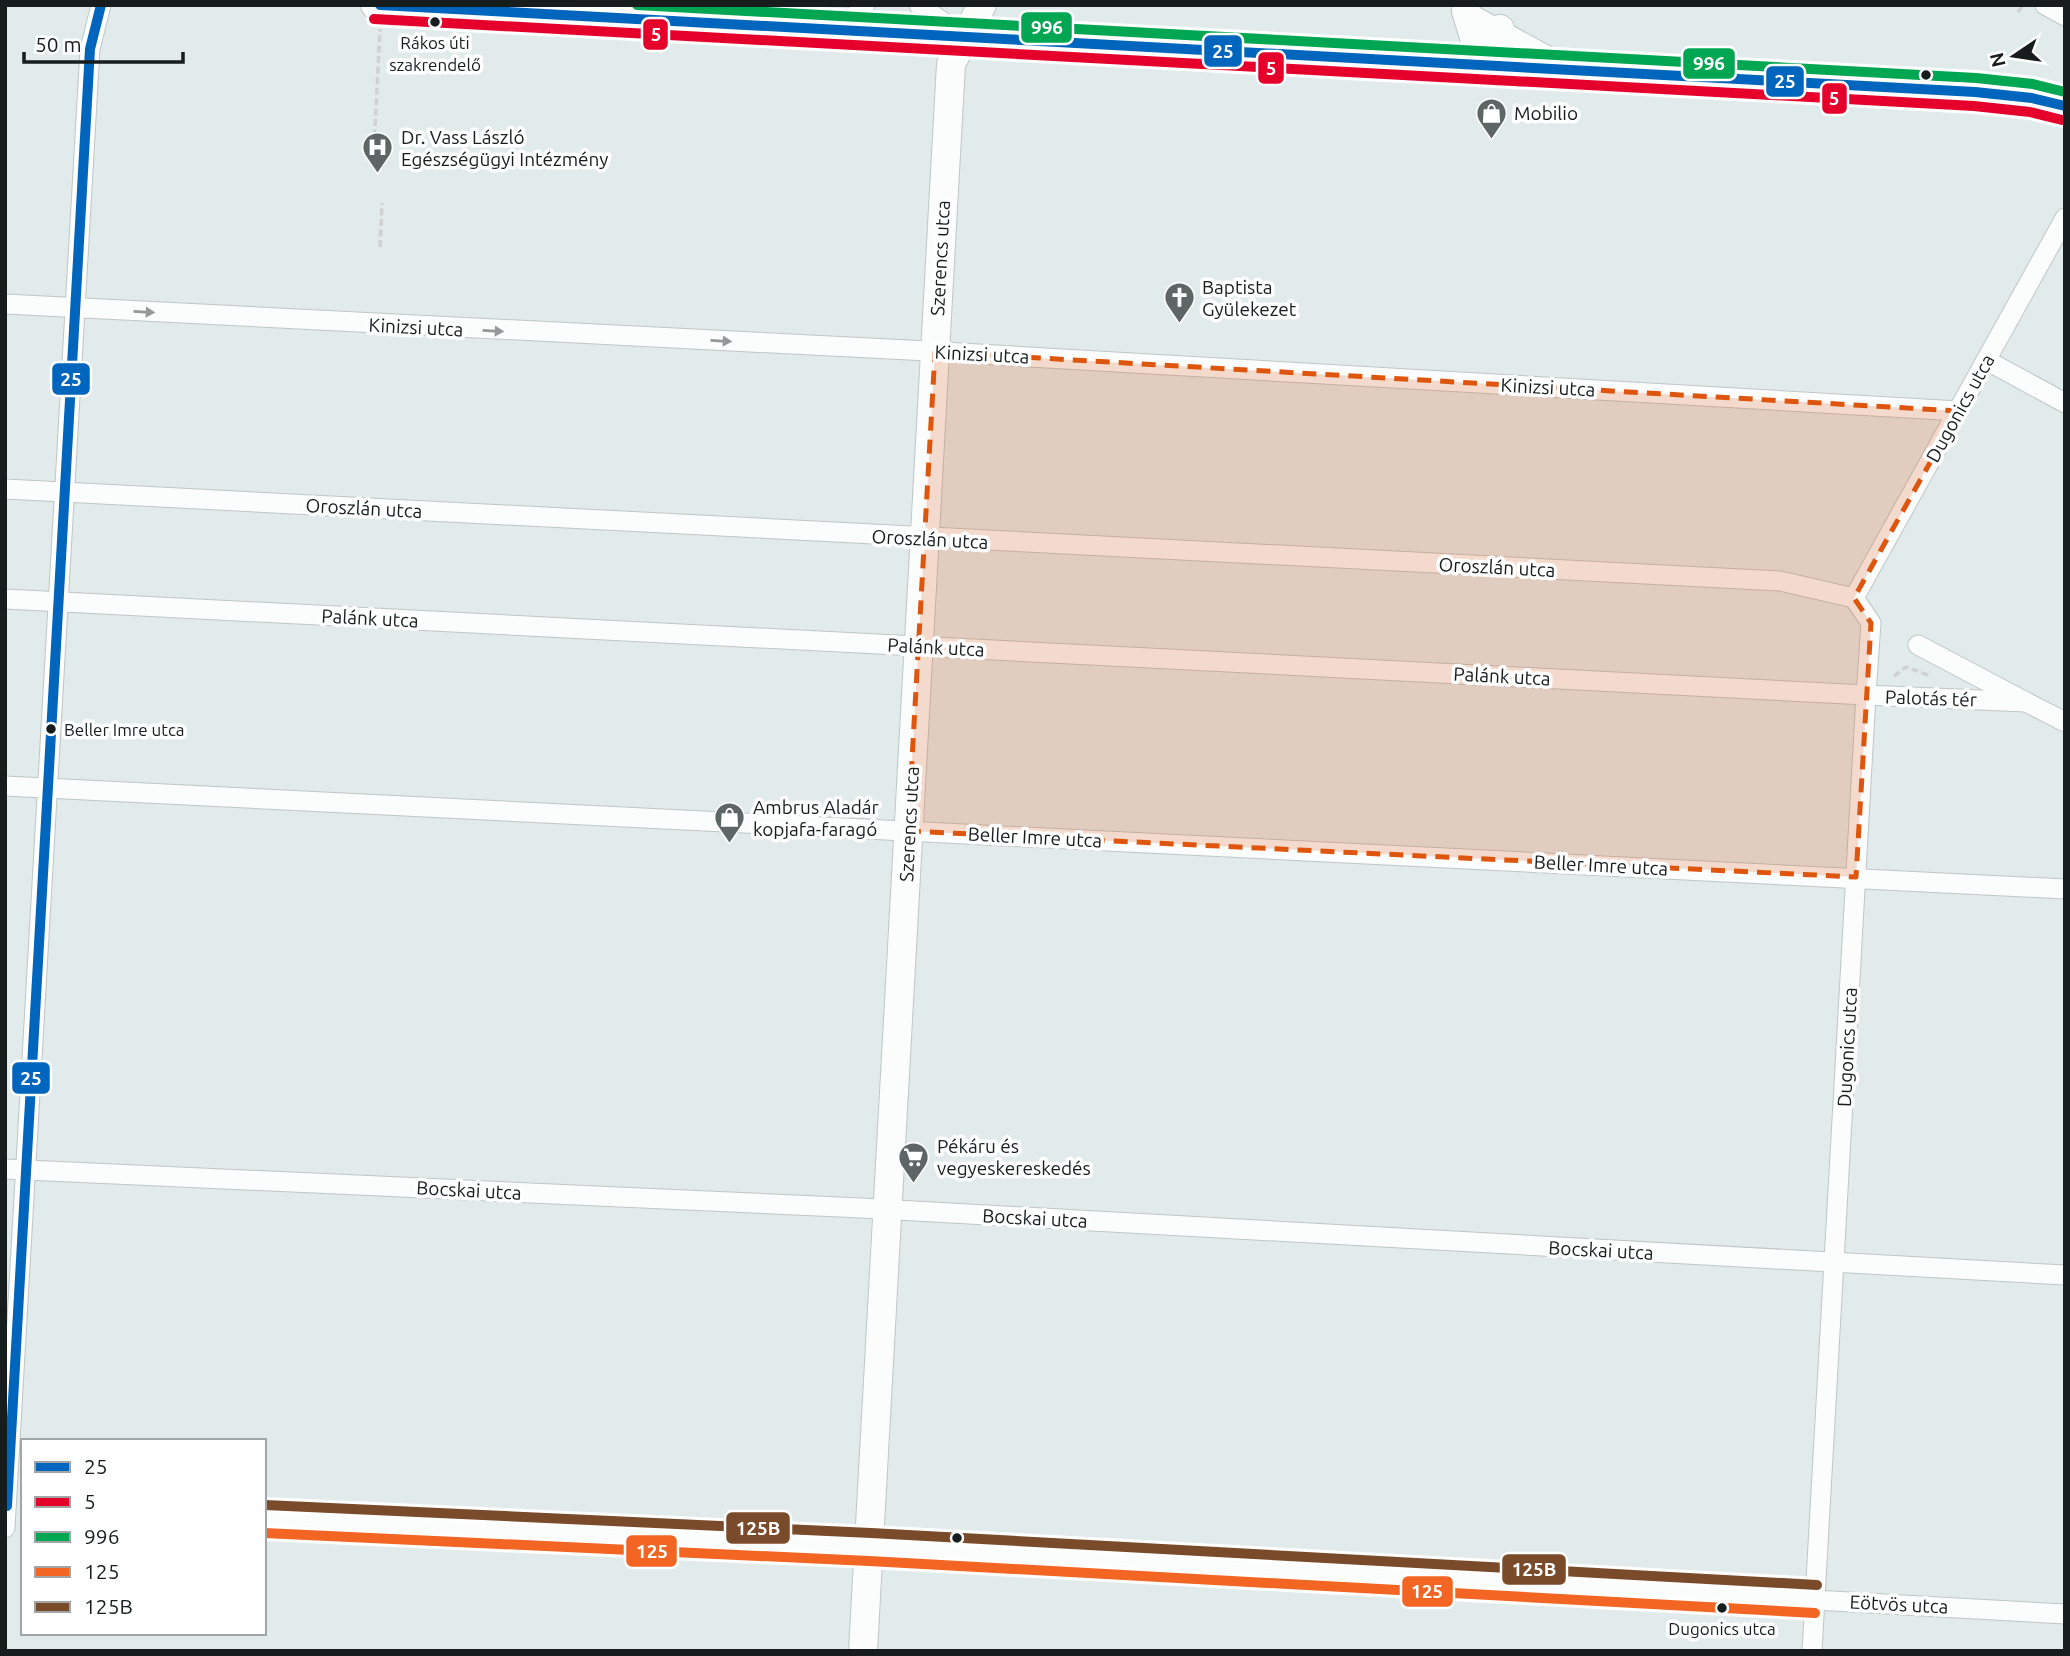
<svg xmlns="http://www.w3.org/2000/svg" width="2070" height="1656" font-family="Ubuntu,sans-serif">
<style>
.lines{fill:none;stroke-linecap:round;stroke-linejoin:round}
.street-casing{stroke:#bfc6c6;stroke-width:21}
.secondary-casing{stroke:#bfc6c6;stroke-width:30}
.path{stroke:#d0d2d2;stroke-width:3.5;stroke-dasharray:7 3.5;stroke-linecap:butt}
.street{stroke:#fbfcfc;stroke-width:19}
.secondary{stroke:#fbfcfc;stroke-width:28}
.bus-1-casing{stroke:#fff;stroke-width:16}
.bus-2-casing{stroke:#fff;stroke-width:16}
.bus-3-casing{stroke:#fff;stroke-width:16}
.bus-4-casing{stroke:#fff;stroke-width:16}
.bus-5-casing{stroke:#fff;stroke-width:16}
.bus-1{stroke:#0065bd;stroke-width:10}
.bus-2{stroke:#e4002b;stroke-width:10}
.bus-3{stroke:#00a651;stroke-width:10}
.bus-4{stroke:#f26522;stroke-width:10}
.bus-5{stroke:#7a4b2a;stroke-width:10}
.oneway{fill:#949898}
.marked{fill:#de560d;fill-opacity:0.2;stroke:#de560d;stroke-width:5;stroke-dasharray:14 9;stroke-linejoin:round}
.bus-dot{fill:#171d1d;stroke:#fff;stroke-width:2.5}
.labels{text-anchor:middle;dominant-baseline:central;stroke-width:7;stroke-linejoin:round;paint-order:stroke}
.bus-label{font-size:17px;fill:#171d1d;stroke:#fff}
.poi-label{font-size:19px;fill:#171d1d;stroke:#fff;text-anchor:start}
.street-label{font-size:19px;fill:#171d1d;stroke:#fff}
.line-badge{stroke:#fff;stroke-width:2.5}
.badge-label{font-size:19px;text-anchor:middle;font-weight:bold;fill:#fff}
</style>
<rect width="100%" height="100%" fill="#e2ebeb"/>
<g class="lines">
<defs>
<g id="street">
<polyline points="919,5 964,37"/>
<polyline points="2045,5 2065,16"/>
<polyline points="1462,9 1568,67"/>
<polyline points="839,31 865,5"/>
<polyline points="5,304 909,350 1959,411"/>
<polyline points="1986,360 2065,403"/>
<polyline points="5,489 1780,581 1854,598"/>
<polyline points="1854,598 2065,218"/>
<polyline points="1854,598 1871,623 1866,695 2026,702 1918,645"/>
<polyline points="5,599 1866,695 1812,1651"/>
<polyline points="2026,702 2065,722"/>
<polyline points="5,786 2065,889"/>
<polyline points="5,1169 861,1208 2065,1275"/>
<polyline points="264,1519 870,1547 2065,1614"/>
<polyline points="5,1528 90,49 101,5"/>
</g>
<g id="secondary">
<polyline points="375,5 1975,92 2032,98 2065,106"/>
<polyline points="1466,11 1480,57 1489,67"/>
<polyline points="1489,67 1500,57 1500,29"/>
<polyline points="863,1651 951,64 982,5"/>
</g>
</defs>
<!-- street casing -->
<use href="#street" class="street-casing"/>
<!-- secondary casing -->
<use href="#secondary" class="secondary-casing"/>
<!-- path -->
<g class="path">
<polyline points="2018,12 2023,5"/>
<polyline points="374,147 380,29"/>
<polyline points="380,247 382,203"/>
<polyline points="1894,676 1906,667 1928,675"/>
</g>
<!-- street -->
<use href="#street" class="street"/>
<!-- secondary -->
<use href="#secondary" class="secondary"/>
<defs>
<g id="bus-1">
<polyline points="380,5 1975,92 2032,98 2065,106"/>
<polyline points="7,1506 90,49 101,5"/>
</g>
<polyline id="bus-2" points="374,19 1974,106 2030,112 2062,120"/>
<polyline id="bus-3" points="637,5 1976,78 2033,84 2065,92"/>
<polyline id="bus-4" points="264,1533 869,1561 1815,1613"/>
<polyline id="bus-5" points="265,1505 871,1533 1817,1585"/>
</defs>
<!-- bus-1 casing -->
<use href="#bus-1" class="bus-1-casing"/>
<!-- bus-2 casing -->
<use href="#bus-2" class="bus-2-casing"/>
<!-- bus-3 casing -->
<use href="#bus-3" class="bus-3-casing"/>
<!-- bus-4 casing -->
<use href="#bus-4" class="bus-4-casing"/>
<!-- bus-5 casing -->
<use href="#bus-5" class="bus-5-casing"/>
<!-- bus-1 -->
<use href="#bus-1" class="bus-1"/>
<!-- bus-2 -->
<use href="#bus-2" class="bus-2"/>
<!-- bus-3 -->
<use href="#bus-3" class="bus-3"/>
<!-- bus-4 -->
<use href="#bus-4" class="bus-4"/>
<!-- bus-5 -->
<use href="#bus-5" class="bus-5"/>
</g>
<!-- one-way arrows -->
<defs><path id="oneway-solid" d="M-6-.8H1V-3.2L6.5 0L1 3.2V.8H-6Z" transform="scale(1.75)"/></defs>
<g class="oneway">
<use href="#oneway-solid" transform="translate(144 312) rotate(3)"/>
<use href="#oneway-solid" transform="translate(493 331) rotate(3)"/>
<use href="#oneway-solid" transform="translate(721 341) rotate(3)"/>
</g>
<!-- marked area -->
<path class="marked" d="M935,352L1959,411L1854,598L1871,623L1856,877L908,831Z"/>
<!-- icons -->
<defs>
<symbol id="shop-pin" viewBox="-11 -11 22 30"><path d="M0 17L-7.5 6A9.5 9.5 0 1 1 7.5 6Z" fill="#5e6565" stroke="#fff"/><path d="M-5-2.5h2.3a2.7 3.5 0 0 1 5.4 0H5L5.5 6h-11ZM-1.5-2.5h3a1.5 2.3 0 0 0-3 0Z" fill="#fff"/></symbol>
<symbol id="hospital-pin" viewBox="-11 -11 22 30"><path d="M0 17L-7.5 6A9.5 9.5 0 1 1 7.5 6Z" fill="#5e6565" stroke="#fff"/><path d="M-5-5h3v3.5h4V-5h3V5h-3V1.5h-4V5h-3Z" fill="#fff"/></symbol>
<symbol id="church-pin" viewBox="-11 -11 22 30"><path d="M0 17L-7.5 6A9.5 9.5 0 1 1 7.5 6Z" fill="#5e6565" stroke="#fff"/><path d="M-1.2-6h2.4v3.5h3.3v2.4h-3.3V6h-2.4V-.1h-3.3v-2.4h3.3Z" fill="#fff"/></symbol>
<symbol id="supermarket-pin" viewBox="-11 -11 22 30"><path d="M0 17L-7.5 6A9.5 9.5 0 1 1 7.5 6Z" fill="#5e6565" stroke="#fff"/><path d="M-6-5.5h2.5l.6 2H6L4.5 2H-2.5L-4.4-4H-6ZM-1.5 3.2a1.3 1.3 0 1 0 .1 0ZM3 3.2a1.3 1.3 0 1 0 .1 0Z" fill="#fff"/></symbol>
</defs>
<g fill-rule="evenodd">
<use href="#shop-pin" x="1474" y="96" width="35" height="47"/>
<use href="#hospital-pin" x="360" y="130" width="35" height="47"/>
<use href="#church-pin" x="1162" y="280" width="35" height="47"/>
<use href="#shop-pin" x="712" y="800" width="35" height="47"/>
<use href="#supermarket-pin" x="896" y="1140" width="35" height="47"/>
</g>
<!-- markers -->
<g class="bus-dot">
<circle cx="435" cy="22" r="6"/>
<circle cx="1926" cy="75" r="6"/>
<circle cx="51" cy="729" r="6"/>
<circle cx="957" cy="1538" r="6"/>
<circle cx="1722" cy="1608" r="6"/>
</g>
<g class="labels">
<!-- bus labels -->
<g class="bus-label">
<text x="435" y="42">Rákos úti<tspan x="435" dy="22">szakrendelő</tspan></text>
<text x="64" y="729" text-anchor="start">Beller Imre utca</text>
<text x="1722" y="1628">Dugonics utca</text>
</g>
<!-- poi labels -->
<g class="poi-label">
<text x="1514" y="113">Mobilio</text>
<text x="401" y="137">Dr. Vass László<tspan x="401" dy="22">Egészségügyi Intézmény</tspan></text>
<text x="1202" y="287">Baptista<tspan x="1202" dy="22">Gyülekezet</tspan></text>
<text x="753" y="807">Ambrus Aladár<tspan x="753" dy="22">kopjafa-faragó</tspan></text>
<text x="937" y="1146">Pékáru és<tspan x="937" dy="22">vegyeskereskedés</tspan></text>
</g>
<!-- street labels -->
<g class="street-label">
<text transform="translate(940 258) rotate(-87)">Szerencs utca</text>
<text transform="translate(416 327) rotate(3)">Kinizsi utca</text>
<text transform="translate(982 354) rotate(3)">Kinizsi utca</text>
<text transform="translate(1548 387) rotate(3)">Kinizsi utca</text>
<text transform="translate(1960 408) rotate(-61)">Dugonics utca</text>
<text transform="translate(364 508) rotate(3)">Oroszlán utca</text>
<text transform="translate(930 539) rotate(3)">Oroszlán utca</text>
<text transform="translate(1497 567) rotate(3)">Oroszlán utca</text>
<text transform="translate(370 618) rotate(3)">Palánk utca</text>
<text transform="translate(936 647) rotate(3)">Palánk utca</text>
<text transform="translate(1502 676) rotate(3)">Palánk utca</text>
<text transform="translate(1931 698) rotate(2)">Palotás tér</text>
<text transform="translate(909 824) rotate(-87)">Szerencs utca</text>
<text transform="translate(1035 837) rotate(3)">Beller Imre utca</text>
<text transform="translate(1601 865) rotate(3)">Beller Imre utca</text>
<text transform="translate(1847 1047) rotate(-87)">Dugonics utca</text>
<text transform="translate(469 1190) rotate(3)">Bocskai utca</text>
<text transform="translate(1035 1218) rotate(3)">Bocskai utca</text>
<text transform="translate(1601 1250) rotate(3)">Bocskai utca</text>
<text transform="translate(1899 1604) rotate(3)">Eötvös utca</text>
</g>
</g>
<g class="line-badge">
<rect x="1020" y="11" width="53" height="33" rx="7" fill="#00a651"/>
<rect x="642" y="18" width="27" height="33" rx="7" fill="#e4002b"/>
<rect x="1203" y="34" width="40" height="34" rx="7" fill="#0065bd"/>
<rect x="1682" y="47" width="54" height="33" rx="7" fill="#00a651"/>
<rect x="1257" y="51" width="28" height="34" rx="7" fill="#e4002b"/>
<rect x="1765" y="65" width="40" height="33" rx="7" fill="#0065bd"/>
<rect x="1821" y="82" width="27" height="33" rx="7" fill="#e4002b"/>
<rect x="51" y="362" width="40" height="34" rx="7" fill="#0065bd"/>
<rect x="11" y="1061" width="40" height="34" rx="7" fill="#0065bd"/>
<rect x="725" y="1511" width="66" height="34" rx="7" fill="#7a4b2a"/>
<rect x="625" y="1534" width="53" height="34" rx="7" fill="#f26522"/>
<rect x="1501" y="1553" width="66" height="33" rx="7" fill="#7a4b2a"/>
<rect x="1401" y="1575" width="53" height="33" rx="7" fill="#f26522"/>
</g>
<g class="badge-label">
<text x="1047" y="34">996</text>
<text x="656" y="41">5</text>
<text x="1223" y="58">25</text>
<text x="1709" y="70">996</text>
<text x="1271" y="75">5</text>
<text x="1785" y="88">25</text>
<text x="1834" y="105">5</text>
<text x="71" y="386">25</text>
<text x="31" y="1085">25</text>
<text x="758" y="1535">125B</text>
<text x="652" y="1558">125</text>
<text x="1534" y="1576">125B</text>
<text x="1427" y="1598">125</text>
</g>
<!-- border -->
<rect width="2070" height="1656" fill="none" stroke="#171d1d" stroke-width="14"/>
<!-- legend -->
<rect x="21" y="1439" width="245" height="196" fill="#ffffff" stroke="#a2a5a5" stroke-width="2"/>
<rect x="35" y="1462" width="35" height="10" fill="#0065bd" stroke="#a2a5a5" stroke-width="2"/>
<text x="84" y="1474" font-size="21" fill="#171d1d">25</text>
<rect x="35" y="1497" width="35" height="10" fill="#e4002b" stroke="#a2a5a5" stroke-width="2"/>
<text x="84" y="1509" font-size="21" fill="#171d1d">5</text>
<rect x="35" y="1532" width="35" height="10" fill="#00a651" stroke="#a2a5a5" stroke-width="2"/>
<text x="84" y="1544" font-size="21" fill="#171d1d">996</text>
<rect x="35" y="1567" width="35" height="10" fill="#f26522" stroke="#a2a5a5" stroke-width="2"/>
<text x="84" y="1579" font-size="21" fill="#171d1d">125</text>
<rect x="35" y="1602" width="35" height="10" fill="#7a4b2a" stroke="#a2a5a5" stroke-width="2"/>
<text x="84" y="1614" font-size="21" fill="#171d1d">125B</text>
<!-- north arrow -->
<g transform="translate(2014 56) rotate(257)" stroke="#ffffff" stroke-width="5" paint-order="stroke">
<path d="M0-5L12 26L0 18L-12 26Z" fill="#171d1d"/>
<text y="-10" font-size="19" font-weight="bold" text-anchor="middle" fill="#171d1d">N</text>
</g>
<!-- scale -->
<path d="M24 52v10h159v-10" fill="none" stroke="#171d1d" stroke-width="3.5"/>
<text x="35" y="52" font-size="21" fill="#171d1d" stroke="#ffffff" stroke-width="5" paint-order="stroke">50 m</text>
</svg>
